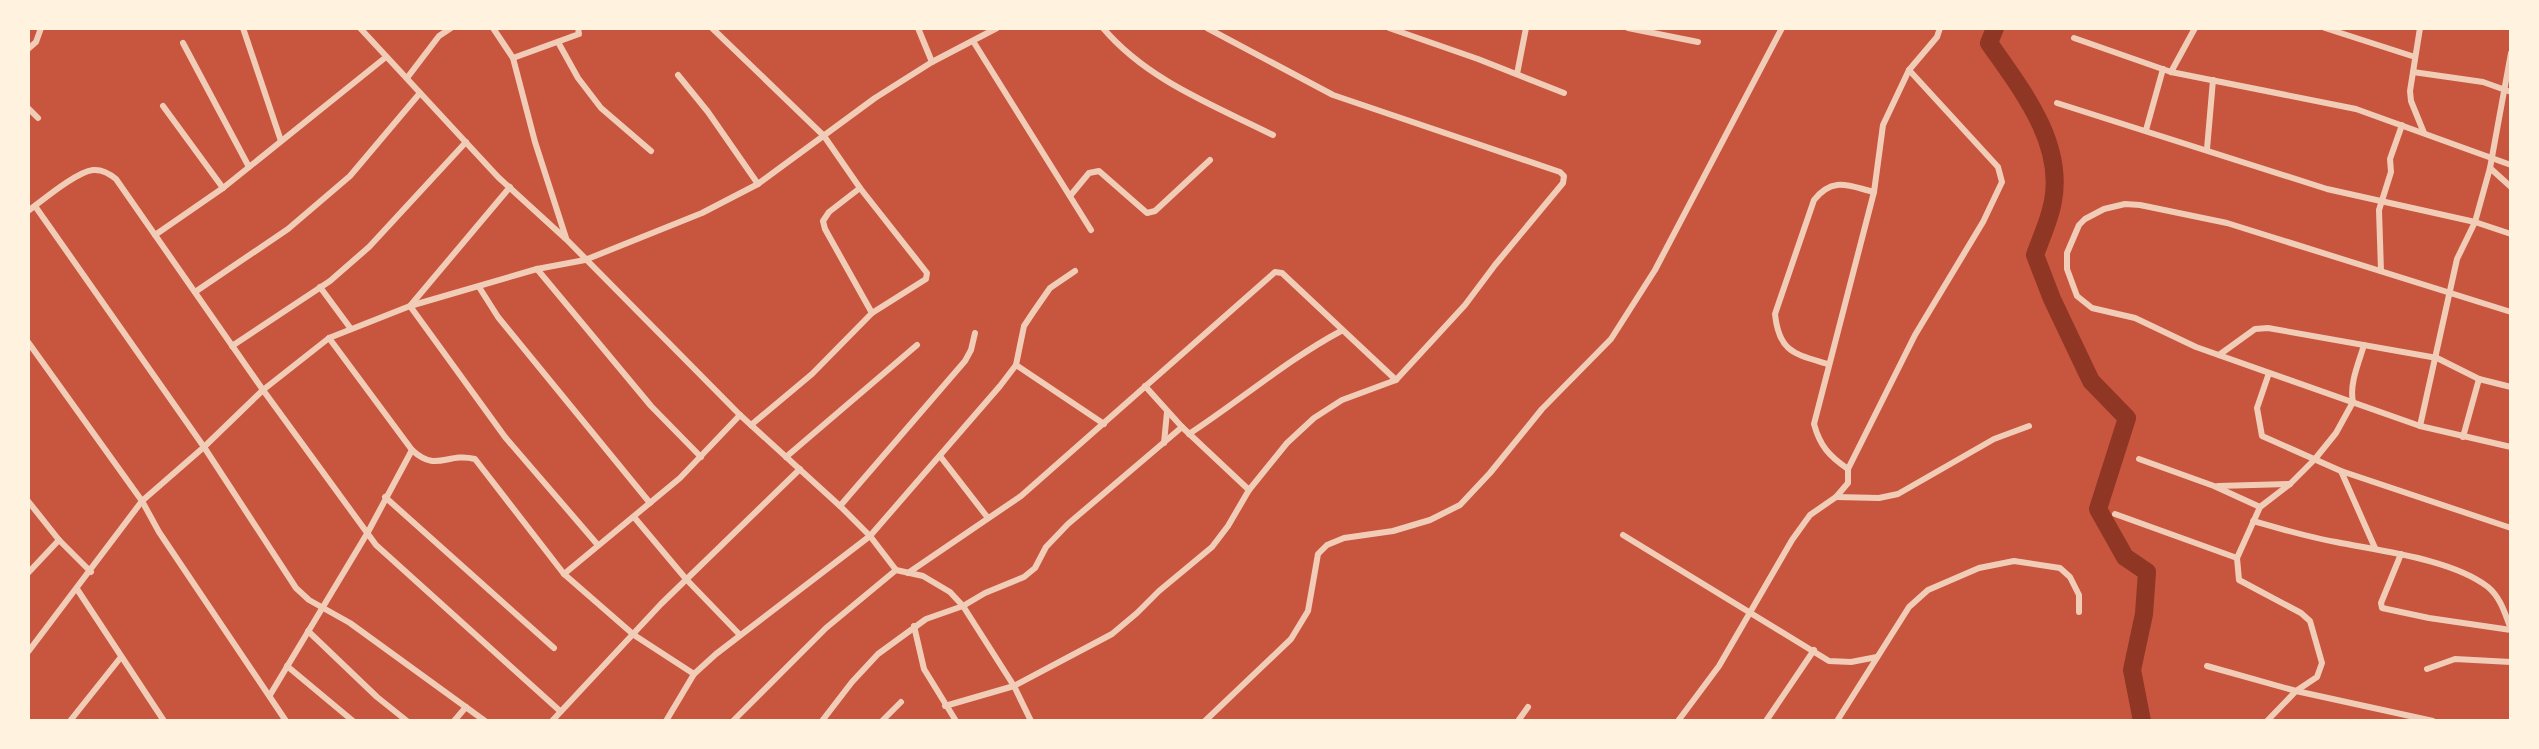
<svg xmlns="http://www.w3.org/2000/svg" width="2539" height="749" font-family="Rubik,sans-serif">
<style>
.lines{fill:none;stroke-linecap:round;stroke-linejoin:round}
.river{stroke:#8f3625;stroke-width:18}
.minor{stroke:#f1ccb7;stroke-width:6}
</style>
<rect width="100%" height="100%" fill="#c8553d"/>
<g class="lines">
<!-- river -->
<path class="river" d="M1995,28L1989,43C2021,89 2064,142 2053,201C2050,219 2041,238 2035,255L2052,299L2091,381L2127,418L2098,509L2125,557L2147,572L2144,614L2132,670L2142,721"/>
<!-- minor -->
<g class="minor">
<polyline points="243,28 281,141"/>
<polyline points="360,28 498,177 567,240 740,415 840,506 870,536 896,570 923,576 950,592 963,606 1014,686 1031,721"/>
<polyline points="493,28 513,58 535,142 566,238"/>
<polyline points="712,28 824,136 860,188 927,273 926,279 872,313 812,374 751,425"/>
<polyline points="918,28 932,62"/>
<path d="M1103,28C1147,80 1213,105 1273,135"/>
<polyline points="1389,28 1478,59 1564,93"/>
<polyline points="1628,28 1698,42"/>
<polyline points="2325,28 2415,57"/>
<polyline points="2420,28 2410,91 2411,101 2424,133"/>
<polyline points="2074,38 2171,72 2356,109 2511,165"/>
<polyline points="973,41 1091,230"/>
<polyline points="558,42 578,78 601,108 651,151"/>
<polyline points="183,43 249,167"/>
<polyline points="28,49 36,42 41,28"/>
<polyline points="513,58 579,34 578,28"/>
<polyline points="2171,72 2195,28"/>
<polyline points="2413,72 2483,82 2511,92"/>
<polyline points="1517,74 1526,28"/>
<polyline points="678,75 708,112 758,184"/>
<polyline points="407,78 439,36 451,28"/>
<polyline points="2057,103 2327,189 2475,222 2511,234"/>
<polyline points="163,106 223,188"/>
<polyline points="28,108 38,118"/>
<polyline points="2146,130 2163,69"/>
<polyline points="2207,149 2213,80"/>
<polyline points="2490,168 2511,187"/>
<polyline points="510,187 410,306 505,437 597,544"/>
<polyline points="860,188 829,212 823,221 825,229 872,313"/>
<polyline points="1070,196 1089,173 1099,171 1147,213 1155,211 1210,160"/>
<polyline points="35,206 204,447 296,588 309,600 350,623 485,721"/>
<path d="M28,211C43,200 76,172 93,170C103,169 110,174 116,179L263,390L376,545L560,711"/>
<polyline points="155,235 223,188 386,57"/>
<polyline points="537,269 651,406 701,457"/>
<polyline points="2381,271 2379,210 2391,172 2390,159 2402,125"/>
<polyline points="320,287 351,329"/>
<polyline points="479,287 498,317 650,503"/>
<polyline points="195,292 288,229 350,176 420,93"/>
<polyline points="2511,312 2227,223 2140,205 2125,204 2104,209 2085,219 2079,225 2067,253 2067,269 2077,296 2092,308 2135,318 2196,347 2420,426 2511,447"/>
<polyline points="329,338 412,450"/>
<polyline points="28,342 142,501 159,532 286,721"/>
<polyline points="232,346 330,281 369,247 466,142"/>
<polyline points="2219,355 2255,329 2268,328 2437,358 2479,379 2511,387"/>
<path d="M1828,364C1795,354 1779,353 1775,314L1814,200C1833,176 1849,186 1874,192"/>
<polyline points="1016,365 1104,424"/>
<polyline points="2269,373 2257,408 2262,436 2341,471 2511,528"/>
<polyline points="1145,386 1182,427 1249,490"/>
<polyline points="2420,426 2457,259 2475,222 2490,168 2511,53"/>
<path d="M1189,434C1241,400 1287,360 1341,331"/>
<polyline points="2463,437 2479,379"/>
<polyline points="1164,443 1167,412"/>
<polyline points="940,456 988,518"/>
<polyline points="786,457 917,345"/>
<polyline points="2139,459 2214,486 2260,507"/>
<path d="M1848,469C1829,456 1820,446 1814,424L1874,192L1883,125L1909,70L1937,37L1940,28"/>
<polyline points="2341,471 2375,548"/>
<polyline points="2218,486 2290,484"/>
<polyline points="385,497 554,648"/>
<polyline points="1836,497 1879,498 1898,494 1994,439 2029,426"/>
<polyline points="28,501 59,540 91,572"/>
<polyline points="840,506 965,361 971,350 975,333"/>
<polyline points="2115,514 2237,558"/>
<polyline points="634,517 686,579 740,635"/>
<path d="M2253,521C2281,529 2308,537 2336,542C2380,551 2452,559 2488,587C2501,598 2505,614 2511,629"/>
<polyline points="1623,535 1829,661 1851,662 1877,657"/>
<polyline points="2401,554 2381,603 2382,608 2429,618 2511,630"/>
<polyline points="28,573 59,540"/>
<polyline points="908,573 1021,496 1275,272 1282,273 1396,380"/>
<polyline points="564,574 680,478 740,415"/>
<polyline points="77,589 164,721"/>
<polyline points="914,626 924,669 956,721"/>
<polyline points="308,631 377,697 407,721"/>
<polyline points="28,652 142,501 204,447 263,390 329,338 410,306 537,269 585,260 702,213 758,184 875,98 932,62 997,28"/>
<polyline points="287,666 353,721"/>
<polyline points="2207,666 2296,691 2433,721"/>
<polyline points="2427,669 2455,659 2511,662"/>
<path d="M270,695L368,532L412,450C437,473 446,452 475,459L564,574L634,635L694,674"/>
<polyline points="945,706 1014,686 1112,634 1137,613 1159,591 1212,547 1228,526 1249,490 1287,443 1314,418 1342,400 1396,380 1465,305 1495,265 1563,183 1564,176 1560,172 1333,95 1207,28"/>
<polyline points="70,721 121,657"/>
<polyline points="454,721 466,707"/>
<polyline points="552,721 661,604 800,469"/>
<polyline points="666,721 694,674 716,654 870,536 1000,386 1016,365 1024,326 1034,311 1050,288 1075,271"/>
<polyline points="733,721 826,628 896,570"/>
<polyline points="822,721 852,682 878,654 926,619 963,606 985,593 1024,577 1035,568 1046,547 1068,524 1182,427"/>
<polyline points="882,721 901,702"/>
<polyline points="1205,721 1291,639 1308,611 1318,554 1327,545 1344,538 1393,531 1430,520 1460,505 1490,473 1542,409 1611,339 1655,270 1782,28"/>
<polyline points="1518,721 1528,707"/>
<polyline points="1678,721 1719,666 1792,540 1810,515 1836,497 1848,483 1848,469 1915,335 1983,222 2002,182 1998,167 1909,70"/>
<polyline points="1766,721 1814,650"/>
<polyline points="1837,721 1909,607 1928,590 1979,568 2014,561 2060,568 2070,577 2079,595 2079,612"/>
<path d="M2267,721L2296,691L2317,677L2322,663L2310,621L2301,613L2239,580L2237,558L2260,507L2290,484L2315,459L2336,433L2353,402C2349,384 2359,362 2364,345"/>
</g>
</g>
<!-- border -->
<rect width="2539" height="749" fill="none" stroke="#fff3e0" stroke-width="60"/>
</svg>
